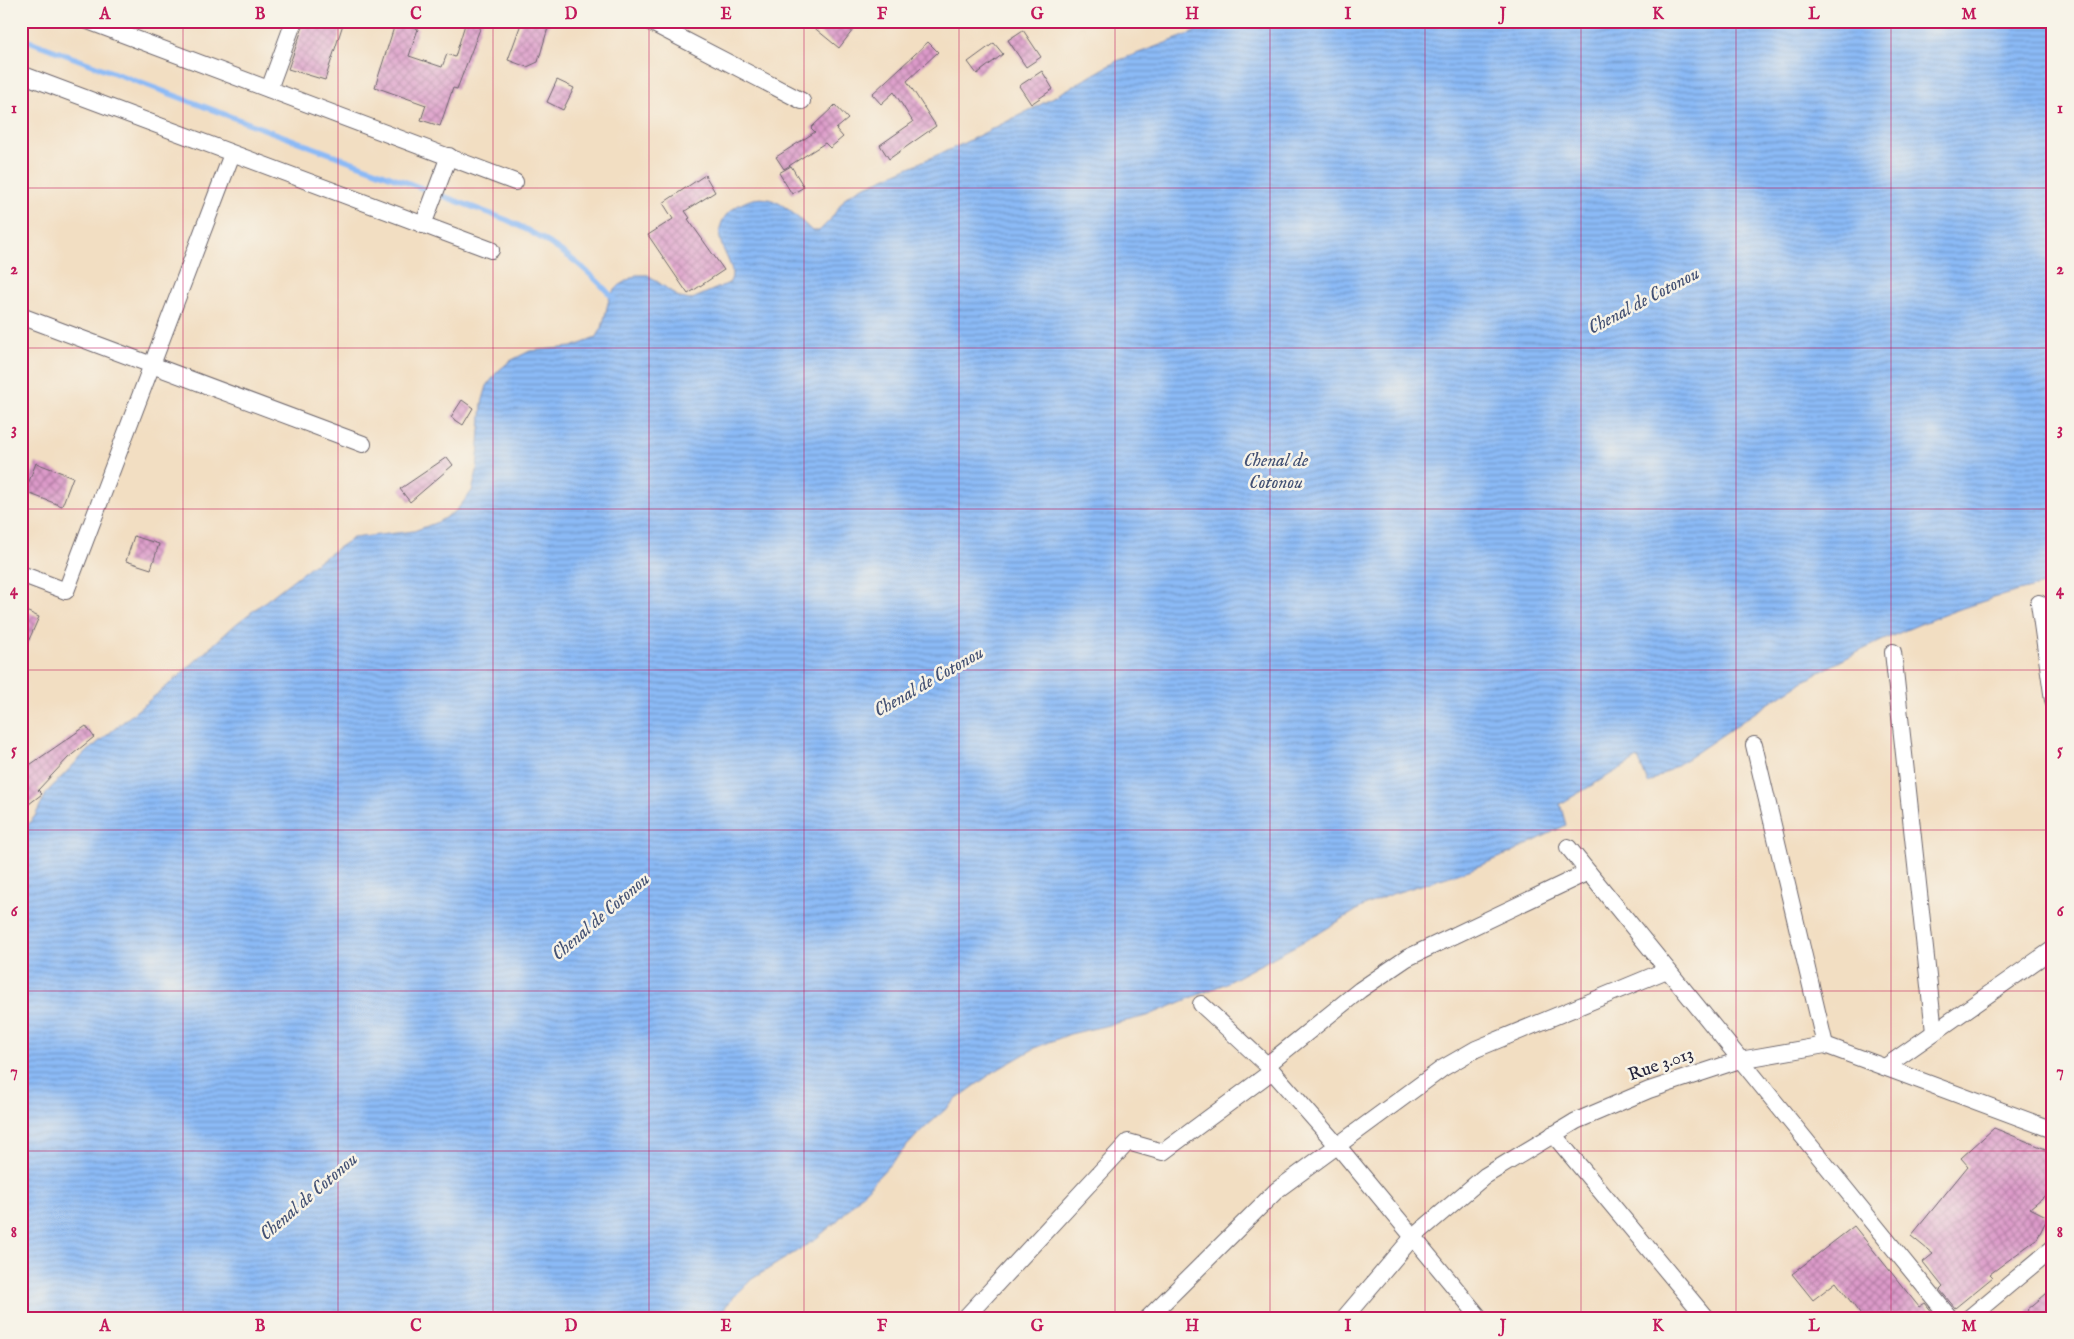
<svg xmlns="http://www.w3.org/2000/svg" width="2074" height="1339" font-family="'IM FELL English',serif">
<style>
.water{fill:url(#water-rules);stroke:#566e98}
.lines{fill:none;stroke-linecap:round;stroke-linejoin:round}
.stream{stroke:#8bbaf6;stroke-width:5.5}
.building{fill:url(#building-cross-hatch)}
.minor-casing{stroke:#6b646a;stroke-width:18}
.minor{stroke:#fff;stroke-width:16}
.grid{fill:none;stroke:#c2185b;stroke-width:1;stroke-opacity:0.55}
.labels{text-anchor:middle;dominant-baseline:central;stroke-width:5;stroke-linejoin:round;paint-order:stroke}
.street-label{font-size:18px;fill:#22223b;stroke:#f7f3e8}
.water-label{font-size:19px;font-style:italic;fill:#425073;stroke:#f7f3e8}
.neatline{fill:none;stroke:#c2185b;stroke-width:2}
.grid-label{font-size:16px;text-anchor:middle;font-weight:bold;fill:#c2185b}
</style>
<defs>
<pattern id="water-rules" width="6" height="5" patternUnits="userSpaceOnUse" patternTransform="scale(1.25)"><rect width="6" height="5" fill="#8bbaf6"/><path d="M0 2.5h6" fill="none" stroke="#7197c8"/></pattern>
<pattern id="building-cross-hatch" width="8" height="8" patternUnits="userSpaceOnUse" patternTransform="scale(1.25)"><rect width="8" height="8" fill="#dc9ac9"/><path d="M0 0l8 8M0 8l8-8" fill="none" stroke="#b27da4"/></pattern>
</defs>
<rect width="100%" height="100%" fill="#f7f3e8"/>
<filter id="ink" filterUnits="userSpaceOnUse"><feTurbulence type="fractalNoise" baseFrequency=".02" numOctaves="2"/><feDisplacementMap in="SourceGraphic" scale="10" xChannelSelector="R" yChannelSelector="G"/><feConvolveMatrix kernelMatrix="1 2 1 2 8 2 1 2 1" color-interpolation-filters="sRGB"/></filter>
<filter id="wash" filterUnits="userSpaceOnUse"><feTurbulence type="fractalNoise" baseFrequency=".0096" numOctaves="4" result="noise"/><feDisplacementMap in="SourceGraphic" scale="20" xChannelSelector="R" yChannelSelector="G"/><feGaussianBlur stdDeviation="1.12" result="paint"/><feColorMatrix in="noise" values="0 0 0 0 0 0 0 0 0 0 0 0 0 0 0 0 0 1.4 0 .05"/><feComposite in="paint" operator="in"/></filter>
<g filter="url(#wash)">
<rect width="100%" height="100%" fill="#f2dec2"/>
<!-- water -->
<path class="water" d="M1217,21H2053V583C1971,600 1893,632 1820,672C1760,705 1707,749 1648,783L1638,758L1560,804L1566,825L1513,852L1469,870L1392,894L1362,907L1321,932L1222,985L1147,1016L1070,1034L1037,1047L995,1071L958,1098L918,1134L837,1221L813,1241L752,1279L728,1303L718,1318H21V829L29,824L35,816L47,792L84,754L179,676L236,624L311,566L353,538L414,531L438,522L456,511L472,491L477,471L482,403L487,386L497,372L510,361L530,351L572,347L596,338L602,328L610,295L621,284L636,275H648L680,298L690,300L729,283C741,268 713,246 721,225C724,215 731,210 739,205C771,186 790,211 812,231H819L830,220L846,197L859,189L960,145L1038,106L1117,61L1190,34Z"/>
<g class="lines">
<!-- stream -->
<path class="stream" d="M21,38L507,220C548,239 585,265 614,299"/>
</g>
<g id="blocks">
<!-- building -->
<g class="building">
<polygon points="305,21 344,21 325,80 288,69"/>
<polygon points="396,21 418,29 409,56 442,67 447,54 455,57 466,21 483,21 457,89 453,88 440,126 421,120 426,105 375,87"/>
<polygon points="522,21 550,21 538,62 527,67 508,60"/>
<polygon points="806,21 860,21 839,48"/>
<polygon points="1023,30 1041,57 1026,67 1008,40"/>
<polygon points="928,42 938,52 907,81 936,126 889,159 880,145 913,122 894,92 881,104 872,94"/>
<polygon points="994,43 1003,54 977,74 968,62"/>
<polygon points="1042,71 1053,89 1031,104 1019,86"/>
<polygon points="557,80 574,88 563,110 547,102"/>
<polygon points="835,105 848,119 836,129 843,137 830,148 825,143 784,169 776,157 815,132 811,128"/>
<polygon points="791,166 804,187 792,194 779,173"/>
<polygon points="705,175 715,192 685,211 690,218 688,219 724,270 688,294 648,235 673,219 663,203"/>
<polygon points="462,400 473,408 463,425 451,417"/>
<polygon points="447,457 453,465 410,502 400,489"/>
<polygon points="36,463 73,477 62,506 25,492"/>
<polygon points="134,536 159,544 151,569 126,561"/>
<polygon points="26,611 39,617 21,658 21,622"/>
<polygon points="86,726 94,737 68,758 38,790 42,794 29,804 21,794 21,771"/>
<polygon points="1994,1128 2053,1152 2053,1189 2030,1208 2048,1217 2037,1239 1990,1274 1993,1277 1955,1308 1940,1290 1943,1287 1923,1262 1933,1254 1911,1236 1968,1166 1961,1158"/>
<polygon points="1854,1226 1919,1307 1925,1303 1937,1318 1863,1318 1836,1282 1813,1300 1792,1274"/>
<polygon points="2053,1288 2053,1318 2034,1318 2027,1310"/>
</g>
</g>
</g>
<g filter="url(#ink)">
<use href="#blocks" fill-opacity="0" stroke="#6b646a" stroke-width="1"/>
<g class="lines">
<defs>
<g id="minor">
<polyline points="88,21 515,182"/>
<polyline points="648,21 802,101"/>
<polyline points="21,74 491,250"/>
<polyline points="269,89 294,21"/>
<polyline points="423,225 449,156"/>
<polyline points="21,316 363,444"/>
<polyline points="21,574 66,591 232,154"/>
<polyline points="2039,603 2053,700"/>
<polyline points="1893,652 1934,1032"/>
<polyline points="1754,745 1825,1045"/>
<polyline points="1568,847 1950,1318"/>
<polyline points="1201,1004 1267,1065 1337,1145 1480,1318"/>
<polyline points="1267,1065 1360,990 1407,958 1588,872"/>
<polyline points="1885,1067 2053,949"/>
<polyline points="1553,1134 1706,1318"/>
<polyline points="965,1318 1128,1142 1163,1152 1271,1072"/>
<polyline points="1148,1318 1277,1190 1443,1068 1476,1049 1667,970"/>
<polyline points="1344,1318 1412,1238 1485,1176 1576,1121 1649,1090 1740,1060 1825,1045 2053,1130"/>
<polyline points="1969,1318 2053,1248"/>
</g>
</defs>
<!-- minor casing -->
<use href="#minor" class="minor-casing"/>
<!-- minor -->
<use href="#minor" class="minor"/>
</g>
</g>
<!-- grid -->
<path class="grid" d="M183,21V1318M338,21V1318M493,21V1318M649,21V1318M804,21V1318M959,21V1318M1115,21V1318M1270,21V1318M1425,21V1318M1581,21V1318M1736,21V1318M1891,21V1318M21,188H2053M21,348H2053M21,509H2053M21,670H2053M21,830H2053M21,991H2053M21,1151H2053"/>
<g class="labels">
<!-- street labels -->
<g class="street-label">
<text transform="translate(1661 1065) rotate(-20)">Rue 3.013</text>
</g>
<!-- water labels -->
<g class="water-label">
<text transform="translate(1644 301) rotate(-28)">Chenal de Cotonou</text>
<text x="1276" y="461">Chenal de<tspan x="1276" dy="22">Cotonou</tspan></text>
<text transform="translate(929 682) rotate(-30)">Chenal de Cotonou</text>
<text transform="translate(601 917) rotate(-41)">Chenal de Cotonou</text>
<text transform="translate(309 1197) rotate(-41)">Chenal de Cotonou</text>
</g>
</g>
<!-- margin -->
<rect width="2074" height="1339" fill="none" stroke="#f7f3e8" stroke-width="55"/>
<rect x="28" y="28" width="2018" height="1284" class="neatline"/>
<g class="grid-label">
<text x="105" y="19">A</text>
<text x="260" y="19">B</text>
<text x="416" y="19">C</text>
<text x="571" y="19">D</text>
<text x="726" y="19">E</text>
<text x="882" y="19">F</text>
<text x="1037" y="19">G</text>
<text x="1192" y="19">H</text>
<text x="1348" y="19">I</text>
<text x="1503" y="19">J</text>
<text x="1658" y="19">K</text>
<text x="1814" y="19">L</text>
<text x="1969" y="19">M</text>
<text x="14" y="113">1</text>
<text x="2060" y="113">1</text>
<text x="14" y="274">2</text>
<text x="2060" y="274">2</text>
<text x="14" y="434">3</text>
<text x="2060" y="434">3</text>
<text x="14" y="595">4</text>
<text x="2060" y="595">4</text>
<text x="14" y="755">5</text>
<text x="2060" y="755">5</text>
<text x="14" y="916">6</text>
<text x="2060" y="916">6</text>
<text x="14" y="1076">7</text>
<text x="2060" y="1076">7</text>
<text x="14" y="1237">8</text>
<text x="2060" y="1237">8</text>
<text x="105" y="1331">A</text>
<text x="260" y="1331">B</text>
<text x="416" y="1331">C</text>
<text x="571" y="1331">D</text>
<text x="726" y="1331">E</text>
<text x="882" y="1331">F</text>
<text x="1037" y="1331">G</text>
<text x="1192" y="1331">H</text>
<text x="1348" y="1331">I</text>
<text x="1503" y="1331">J</text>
<text x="1658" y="1331">K</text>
<text x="1814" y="1331">L</text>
<text x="1969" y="1331">M</text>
</g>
</svg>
